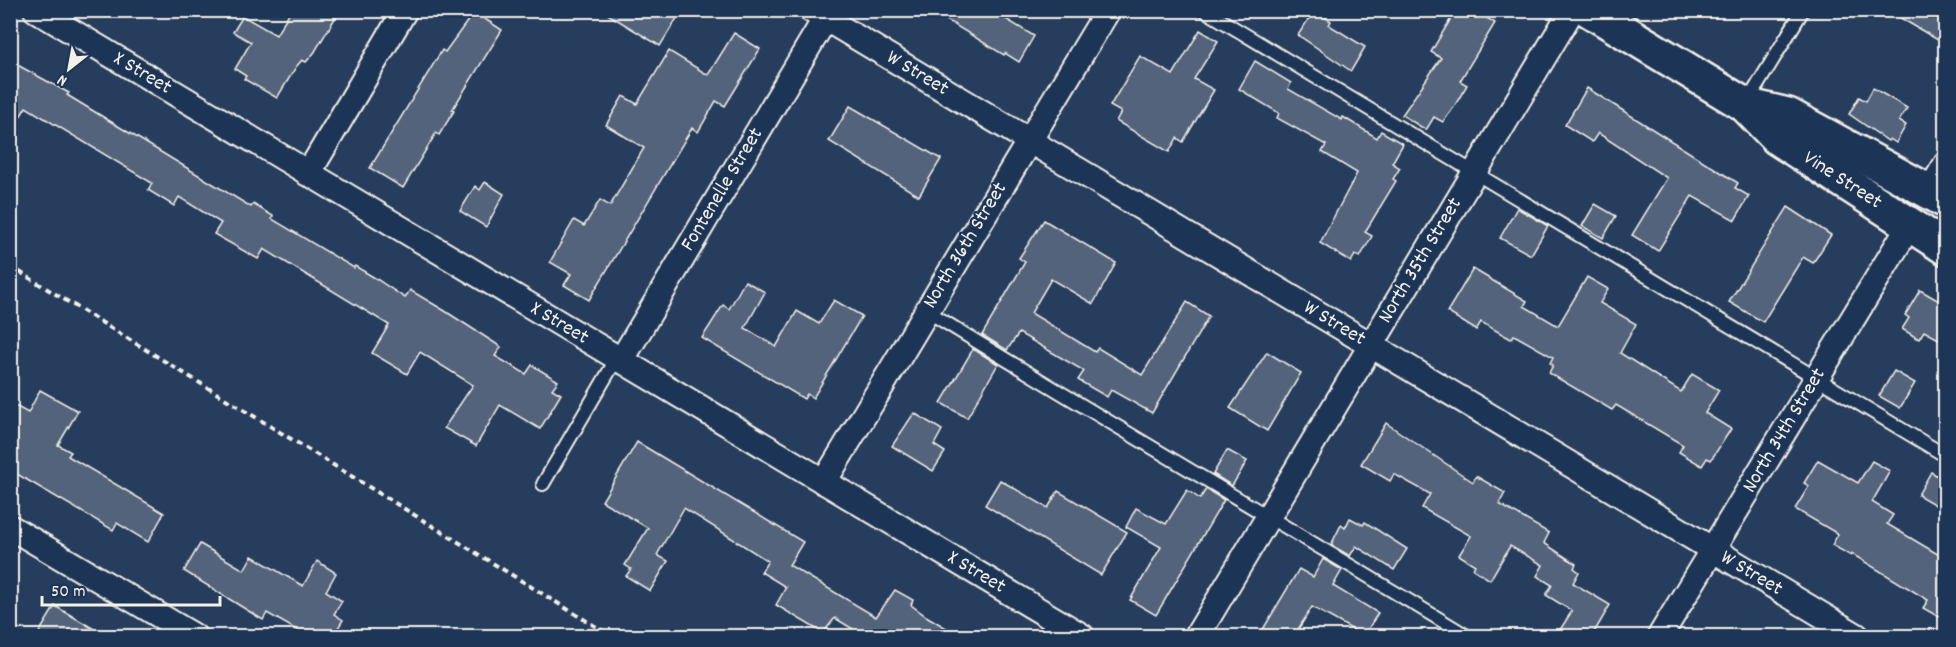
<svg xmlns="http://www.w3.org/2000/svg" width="1956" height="647" font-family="Dekko,sans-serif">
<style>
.building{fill:#52647b;stroke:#f4f1e8;stroke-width:1.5}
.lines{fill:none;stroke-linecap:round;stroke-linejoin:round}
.service-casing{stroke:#f4f1e8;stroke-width:16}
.minor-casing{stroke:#f4f1e8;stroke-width:28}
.secondary-casing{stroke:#f4f1e8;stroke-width:38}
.path{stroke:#f4f1e8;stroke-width:4;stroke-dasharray:6 4.5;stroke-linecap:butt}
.service{stroke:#1d3557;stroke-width:12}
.minor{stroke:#1d3557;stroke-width:24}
.secondary{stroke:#1d3557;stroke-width:33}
.labels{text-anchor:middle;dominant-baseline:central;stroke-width:4.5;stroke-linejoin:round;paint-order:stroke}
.street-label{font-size:21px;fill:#f4f1e8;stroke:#1d3557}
</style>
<rect width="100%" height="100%" fill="#263d5d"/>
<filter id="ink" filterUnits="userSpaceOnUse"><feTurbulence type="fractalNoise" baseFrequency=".0167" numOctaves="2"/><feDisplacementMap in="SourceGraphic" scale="12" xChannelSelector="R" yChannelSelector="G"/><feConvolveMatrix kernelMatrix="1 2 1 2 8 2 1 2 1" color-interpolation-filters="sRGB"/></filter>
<g filter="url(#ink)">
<!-- building -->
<g class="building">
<polygon points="291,10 340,10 314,53 306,62 302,60 296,67 277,98 244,79 246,76 235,69 251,42 233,32 243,16 276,35"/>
<polygon points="601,10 682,10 660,46"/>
<polygon points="930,10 991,10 1034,36 1019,62 1005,53 1004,55"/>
<polygon points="1456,10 1474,10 1495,23 1460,81 1467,85 1454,107 1443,122 1434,117 1426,130 1402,115 1441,58 1431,52"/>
<polygon points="1887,10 1946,10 1946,45 1921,30"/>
<polygon points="1314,11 1331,21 1329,25 1365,47 1351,71 1298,35"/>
<polygon points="474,12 502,30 452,110 454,111 439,135 436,133 403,188 370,168 442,50 445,52"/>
<polygon points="1200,30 1218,41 1194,79 1214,90 1183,142 1177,138 1169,152 1116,121 1121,112 1110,106 1140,56 1173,75"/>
<polygon points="734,33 760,49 725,106 716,101 698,132 692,128 589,300 564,285 571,274 550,262 574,220 584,226 600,200 610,206 644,148 606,125 623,96 637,104 669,51 708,75"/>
<polygon points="10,61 69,93 67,95 251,207 253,204 273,216 272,219 354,268 355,266 375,278 405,298 410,290 445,311 501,347 495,356 526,374 532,365 558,381 552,389 561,394 540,429 500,405 476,446 444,428 473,385 420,352 407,374 372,353 389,325 264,249 258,259 214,234 221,223 179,197 174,206 148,190 152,183 26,107 10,133"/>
<polygon points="1255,61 1291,83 1288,89 1342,120 1343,117 1377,138 1381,131 1403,144 1392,163 1400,168 1393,179 1396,181 1365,232 1372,236 1360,257 1355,255 1351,262 1320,243 1357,173 1322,152 1326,145 1277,118 1279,113 1239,89"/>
<polygon points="1587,88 1738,183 1735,188 1749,196 1735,220 1692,196 1658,251 1632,235 1667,178 1598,133 1592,142 1565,125"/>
<polygon points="1873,88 1907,108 1899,121 1906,125 1896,143 1890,139 1888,141 1849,114 1859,97 1866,101"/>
<polygon points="850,106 941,159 919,196 829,141"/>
<polygon points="485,182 504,194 486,227 460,211 475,186 480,190"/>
<polygon points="1595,204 1616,216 1603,238 1582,226"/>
<polygon points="1788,207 1831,235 1813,263 1803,257 1763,322 1729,302"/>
<polygon points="1517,208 1548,226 1531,255 1500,238"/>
<polygon points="1044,220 1116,263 1093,304 1051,279 1031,313 1095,352 1098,348 1142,375 1187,302 1209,316 1152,413 1111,390 1107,397 1078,380 1084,371 1019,333 1007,350 982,335 1025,262 1019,258"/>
<polygon points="1473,269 1527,301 1524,306 1558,326 1587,277 1608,289 1600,303 1636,324 1620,353 1681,392 1692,374 1719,390 1705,413 1731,429 1711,460 1707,458 1702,466 1679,452 1683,445 1616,405 1612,410 1549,373 1553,365 1550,363 1553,357 1514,335 1511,339 1481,322 1476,330 1447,312"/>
<polygon points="745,281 765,292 745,328 776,347 797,311 819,324 834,300 862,316 813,398 807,394 804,399 702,338 723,305 729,309"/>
<polygon points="1920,290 1946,305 1946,343 1924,331 1919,339 1902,329 1909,318 1905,315"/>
<polygon points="973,349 998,364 967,418 941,403"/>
<polygon points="1267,352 1301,373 1267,431 1230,408"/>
<polygon points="1894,371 1915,383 1900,408 1879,396"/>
<polygon points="40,390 78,411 58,445 71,452 68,456 164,513 148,542 117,523 113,530 10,470 10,403 28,413"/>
<polygon points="914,413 942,430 934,445 945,452 933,471 892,446"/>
<polygon points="1386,423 1473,482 1476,476 1505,493 1499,504 1549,533 1544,543 1576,564 1574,568 1579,572 1573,583 1610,605 1592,636 1556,636 1572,611 1546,595 1552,585 1537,576 1543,565 1510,546 1490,580 1473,569 1475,565 1459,555 1471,536 1422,508 1430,494 1394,474 1390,481 1361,464"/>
<polygon points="637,442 803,542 789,565 876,617 895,590 913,600 911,605 926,616 960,636 864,636 835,618 823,633 776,605 786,587 761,572 768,561 684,508 657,555 668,561 650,591 626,576 631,569 625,565 648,528 602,501"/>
<polygon points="1227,450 1247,461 1232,486 1213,474"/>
<polygon points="1818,460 1858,483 1872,461 1890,471 1872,502 1893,515 1887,524 1946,559 1946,621 1923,608 1928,600 1852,554 1851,556 1832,545 1838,534 1795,509 1809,486 1804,483"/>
<polygon points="1931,472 1946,481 1946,511 1918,495"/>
<polygon points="1000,480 1048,508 1058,491 1127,532 1101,575 985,505"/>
<polygon points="1206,489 1224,500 1156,615 1130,600 1161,547 1126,527 1136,508 1166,524 1187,490 1200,499"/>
<polygon points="1350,518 1363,525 1365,522 1407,549 1394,570 1356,546 1350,556 1331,545 1341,525 1345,528"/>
<polygon points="200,544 244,570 252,556 303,586 317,561 336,573 326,591 342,601 334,614 343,620 333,636 307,636 267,613 263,620 184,571"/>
<polygon points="1323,559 1342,570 1333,586 1378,613 1364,636 1312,607 1294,636 1259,636 1299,569 1313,577"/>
<polygon points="55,606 106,636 37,636"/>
</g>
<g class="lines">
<defs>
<g id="service">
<polyline points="1204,10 1946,456"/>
<polyline points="1746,104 1803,10"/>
<path d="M927,311C1106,422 1288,527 1467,636"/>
<polyline points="543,484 617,358"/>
</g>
<g id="minor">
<polyline points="36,10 1082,636"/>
<polyline points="811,10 1857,636"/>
<polyline points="308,174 405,10"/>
<polyline points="1929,192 1946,164"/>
<polyline points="621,361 825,19"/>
<polyline points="824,482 1108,10"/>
<polyline points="10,527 194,636"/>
<polyline points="1197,636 1572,10"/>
<polyline points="1660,636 1909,226"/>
</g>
<g id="secondary">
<polyline points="1589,10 1745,105 1777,138 1946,248"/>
<polyline points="1745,105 1788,115 1946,201"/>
</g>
</defs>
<!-- service casing -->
<use href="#service" class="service-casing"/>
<!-- minor casing -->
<use href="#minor" class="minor-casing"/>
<!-- secondary casing -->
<use href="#secondary" class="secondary-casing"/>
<!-- path -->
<polyline class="path" points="10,266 611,636"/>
<!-- service -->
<use href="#service" class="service"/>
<!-- minor -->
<use href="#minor" class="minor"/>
<!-- secondary -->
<use href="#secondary" class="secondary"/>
</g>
</g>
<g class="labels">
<!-- street labels -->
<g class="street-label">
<text transform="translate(142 74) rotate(31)">X Street</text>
<text transform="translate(917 74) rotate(31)">W Street</text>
<text transform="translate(1842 181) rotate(33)">Vine Street</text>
<text transform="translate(723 190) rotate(-59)">Fontenelle Street</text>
<text transform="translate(966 246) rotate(-59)">North 36th Street</text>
<text transform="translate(1421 261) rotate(-59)">North 35th Street</text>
<text transform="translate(559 324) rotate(31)">X Street</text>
<text transform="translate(1334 324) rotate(31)">W Street</text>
<text transform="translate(1785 431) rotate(-59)">North 34th Street</text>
<text transform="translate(976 573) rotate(31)">X Street</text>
<text transform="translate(1751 574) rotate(31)">W Street</text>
</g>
</g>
<!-- margin -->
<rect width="1956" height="647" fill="none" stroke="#1d3557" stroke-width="36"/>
<rect x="18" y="18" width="1920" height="611" fill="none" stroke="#f4f1e8" stroke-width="2" filter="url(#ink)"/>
<!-- north arrow -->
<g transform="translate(69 69) rotate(211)" stroke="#1d3557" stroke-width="4.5" paint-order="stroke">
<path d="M0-4.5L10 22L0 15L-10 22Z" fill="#f4f1e8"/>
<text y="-9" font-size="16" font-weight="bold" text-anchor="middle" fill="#f4f1e8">N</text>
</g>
<!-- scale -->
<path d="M42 596v9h178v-9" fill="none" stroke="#f4f1e8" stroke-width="3"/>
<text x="51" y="596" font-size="18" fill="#f4f1e8" stroke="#1d3557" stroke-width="4.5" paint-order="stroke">50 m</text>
</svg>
